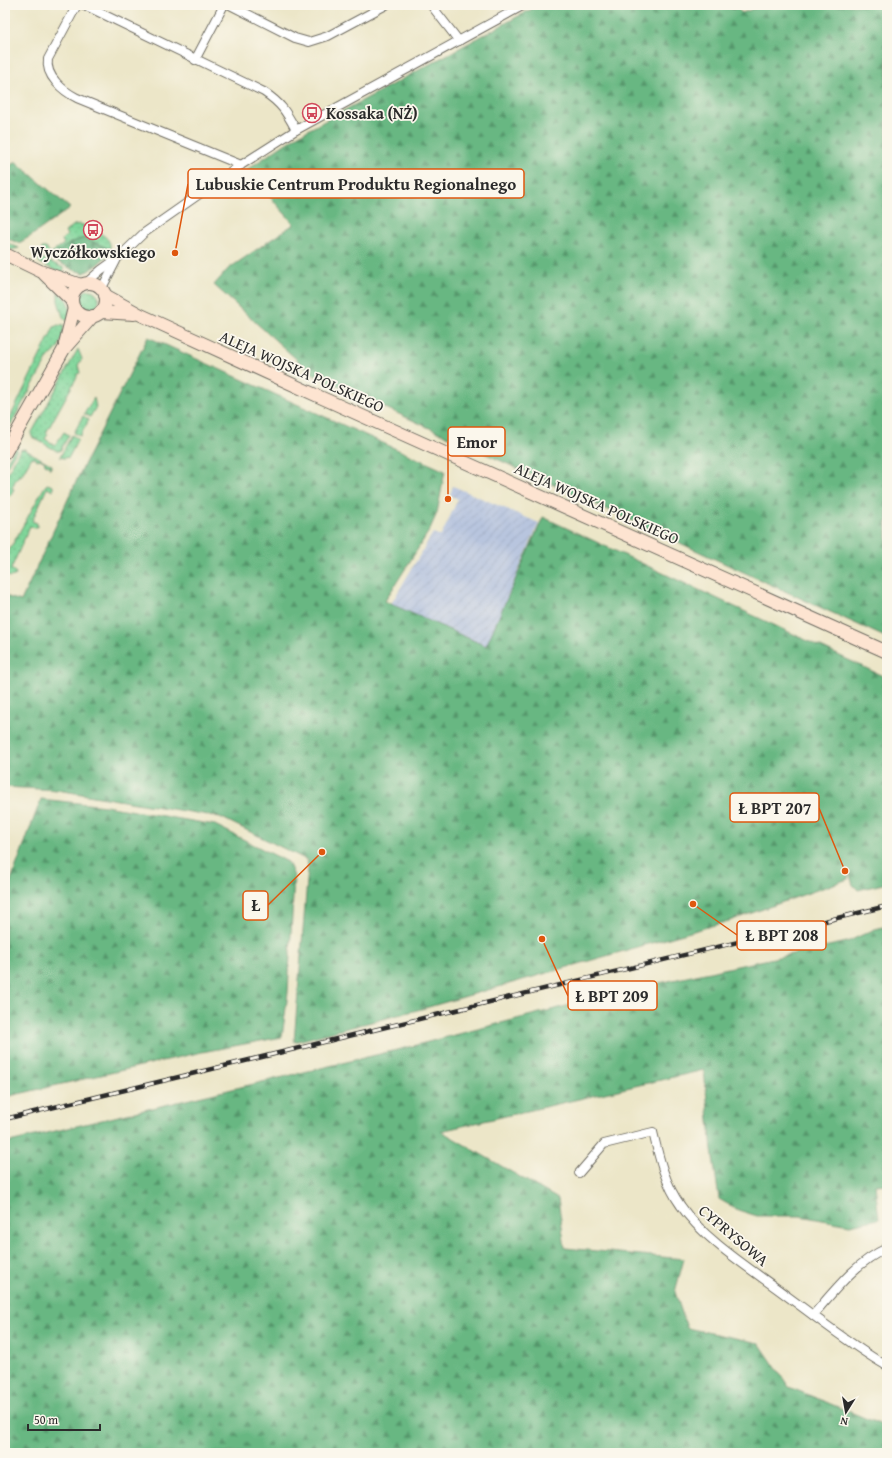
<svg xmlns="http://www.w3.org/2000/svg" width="892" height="1458" font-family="'Gentium Book Plus',serif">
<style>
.industrial{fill:url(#industrial-furrows)}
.grass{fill:url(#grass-dots);stroke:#558062}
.forest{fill:url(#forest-firs);stroke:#497156}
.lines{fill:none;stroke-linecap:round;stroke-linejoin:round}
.street-casing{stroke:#6f6c62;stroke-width:10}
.secondary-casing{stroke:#6f6c62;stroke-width:14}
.street{stroke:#fff;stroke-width:8}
.secondary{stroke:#fde4d1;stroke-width:12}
.rail-casing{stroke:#2b2b2b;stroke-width:4.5}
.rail{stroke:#fbf7ec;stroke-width:3;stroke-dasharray:9;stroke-linecap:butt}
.labels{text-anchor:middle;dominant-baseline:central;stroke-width:3.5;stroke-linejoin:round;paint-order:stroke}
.poi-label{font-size:16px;font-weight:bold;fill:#2b2b2b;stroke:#fbf7ec;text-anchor:start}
.street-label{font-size:16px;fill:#2b2b2b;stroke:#fbf7ec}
.leader{fill:none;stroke:#df570e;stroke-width:1.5}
.callout-dot{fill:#df570e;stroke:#fbf7ec;stroke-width:1.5}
.callout{fill:#fbf7ec;stroke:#df570e;stroke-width:1.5}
.callout-label{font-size:17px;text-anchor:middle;font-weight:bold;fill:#2b2b2b}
</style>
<defs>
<pattern id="industrial-furrows" width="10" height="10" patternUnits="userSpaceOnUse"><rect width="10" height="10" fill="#b8c5de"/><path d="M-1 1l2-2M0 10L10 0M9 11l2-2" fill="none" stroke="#9ea9bf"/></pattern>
<pattern id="grass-dots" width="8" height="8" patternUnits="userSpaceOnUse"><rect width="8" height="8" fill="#7fd69a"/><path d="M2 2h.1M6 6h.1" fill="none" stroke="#6eb885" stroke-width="1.8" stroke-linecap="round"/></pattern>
<pattern id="forest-firs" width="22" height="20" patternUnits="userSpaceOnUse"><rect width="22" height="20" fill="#67b782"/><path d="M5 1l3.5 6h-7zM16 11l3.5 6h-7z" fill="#55956b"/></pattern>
</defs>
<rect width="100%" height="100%" fill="#fbf7ec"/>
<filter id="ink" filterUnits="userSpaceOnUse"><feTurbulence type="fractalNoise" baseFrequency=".025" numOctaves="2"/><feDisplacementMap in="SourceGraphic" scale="8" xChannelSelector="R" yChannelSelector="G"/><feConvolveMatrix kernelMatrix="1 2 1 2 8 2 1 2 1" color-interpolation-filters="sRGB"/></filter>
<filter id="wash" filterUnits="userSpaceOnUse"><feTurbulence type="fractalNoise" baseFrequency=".012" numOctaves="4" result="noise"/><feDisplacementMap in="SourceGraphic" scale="16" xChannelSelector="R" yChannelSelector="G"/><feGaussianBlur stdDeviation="0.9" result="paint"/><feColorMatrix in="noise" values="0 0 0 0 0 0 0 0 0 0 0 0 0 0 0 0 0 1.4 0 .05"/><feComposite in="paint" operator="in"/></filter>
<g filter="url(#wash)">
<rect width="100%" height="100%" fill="#ece6c8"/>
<!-- industrial -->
<polygon class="industrial" points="453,486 539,523 486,646 391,604 431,536 433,533 441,536 458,499 450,495"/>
<!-- grass -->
<g class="grass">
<path d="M80,224L91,228L90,230L97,234L98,232C106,237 111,240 110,249L84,238L70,243L50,258L41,254L42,248H46L51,253L64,244L62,240L67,235L65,232L74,225Z"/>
<polygon points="5,242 19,248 10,250 5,248"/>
<polygon points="37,256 64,268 63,274 40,263"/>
<circle cx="89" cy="300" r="10"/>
<path d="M58,293C70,300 70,308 69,321L64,319L63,317L58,301Z"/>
<path d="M58,325L64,326C62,338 61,350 49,356L11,424H7L54,327Z"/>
<polygon points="78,349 82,359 78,365 80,373 77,374 77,377 46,433 48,434 45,439 55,445 64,432 69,435 60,451 57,451 32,437 31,434"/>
<polygon points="94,398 96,407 90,417 84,414"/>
<polygon points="83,416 89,420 80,436 74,433"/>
<polygon points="72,435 78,439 69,457 64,458 60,457"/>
<polygon points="18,443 16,451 5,469 5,464"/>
<polygon points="24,449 52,465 50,469 49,466 45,464 44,461 39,459 38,460 32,457 21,476 19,475 15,481 12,488 14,489 10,496 8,495 5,498 5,478 20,450"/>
<polygon points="47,484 53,486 53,491 47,488 32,521 37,523 37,527 34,528 30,526 11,569 15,572 16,575 14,576 10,577 5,574 5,558 45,486"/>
</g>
<!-- forest -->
<g class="forest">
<polygon points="539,5 734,5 742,13 763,5 887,5 887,638 314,375 214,285 228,269 294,224 246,170 297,136"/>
<polygon points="15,161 70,208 31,236 19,243 5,238 5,166 8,168"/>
<path d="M84,238L111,250C105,259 94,268 84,273L74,270L50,258L70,243Z"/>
<polygon points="148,337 445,471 437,513 429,531 385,601 391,604 486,646 543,517 887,678 887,883 858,890 853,885 849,872 848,879 732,920 425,1008 294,1042 308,868 307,860 220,817 57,790 5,787 5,596 21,601 81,471"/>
<polygon points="41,799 106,806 215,825 288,862 294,876 288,993 282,1037 202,1052 5,1097 5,896"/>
<polygon points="887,926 887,1184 875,1185 879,1219 850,1225 800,1216 757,1216 738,1210 719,1199 712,1150 704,1070 441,1131 558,1199 565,1248 684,1259 675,1292 687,1328 759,1343 789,1387 887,1427 887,1453 5,1453 5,1143 401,1049 632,989 847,942 875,929"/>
</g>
</g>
<g filter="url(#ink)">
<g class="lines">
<defs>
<g id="street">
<path d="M77,5L48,59C45,76 63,91 77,98L241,165"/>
<path d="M84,5L264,92C282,104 286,112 296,130"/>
<polyline points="230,5 295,38 309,42 328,36 386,5"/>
<polyline points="431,5 459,41"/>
<polyline points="731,5 732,6"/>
<polyline points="195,60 224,5"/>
<polyline points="86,283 101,270 119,257 144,233 241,165 296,130 524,5"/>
<polyline points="102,288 116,261"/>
<path d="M579,1173L604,1144L653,1132C659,1158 665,1184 681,1206C704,1240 754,1271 787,1296C820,1320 852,1346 887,1366"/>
<path d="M813,1315C835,1290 856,1262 887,1248"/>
</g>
<g id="secondary">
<polyline points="5,254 40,271 81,285"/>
<polyline points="44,274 72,301"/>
<circle cx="89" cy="300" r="17"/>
<polyline points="105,295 141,315 320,397 887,652"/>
<polyline points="101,312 134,314"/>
<polyline points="65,344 74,308"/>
<polyline points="5,453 64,349 93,316"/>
</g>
</defs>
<!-- street casing -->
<use href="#street" class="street-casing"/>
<!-- secondary casing -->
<use href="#secondary" class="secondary-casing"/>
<!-- street -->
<use href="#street" class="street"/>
<!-- secondary -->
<use href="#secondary" class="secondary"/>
<defs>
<polyline id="rail" points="5,1119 887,906"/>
</defs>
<!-- rail casing -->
<use href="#rail" class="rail-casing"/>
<!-- rail -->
<use href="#rail" class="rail"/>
</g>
</g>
<!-- icons -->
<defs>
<symbol id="bus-ring" viewBox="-11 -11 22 22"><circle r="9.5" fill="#fbf7ec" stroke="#d1495b" stroke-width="1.5"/><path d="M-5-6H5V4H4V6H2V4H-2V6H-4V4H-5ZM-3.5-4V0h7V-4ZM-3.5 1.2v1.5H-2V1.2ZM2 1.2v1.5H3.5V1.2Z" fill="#d1495b"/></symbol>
</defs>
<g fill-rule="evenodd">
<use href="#bus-ring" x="301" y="102" width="22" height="22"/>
<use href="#bus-ring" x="82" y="219" width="22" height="22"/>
</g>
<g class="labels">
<!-- poi labels -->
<g class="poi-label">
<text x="326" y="113">Kossaka (NŻ)</text>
<text x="93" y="252" text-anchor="middle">Wyczółkowskiego</text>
</g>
<!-- street labels -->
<g class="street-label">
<text transform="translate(302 371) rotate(24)">ALEJA WOJSKA POLSKIEGO</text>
<text transform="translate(597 503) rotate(24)">ALEJA WOJSKA POLSKIEGO</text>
<text transform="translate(734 1235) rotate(40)">CYPRYSOWA</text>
</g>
</g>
<!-- callouts -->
<path class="leader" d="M175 253L188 184M448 499L448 442M845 871L819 808M322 852L268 905M693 904L737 935M542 939L568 996"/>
<g class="callout-dot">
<circle cx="175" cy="253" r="4"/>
<circle cx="448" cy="499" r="4"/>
<circle cx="845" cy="871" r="4"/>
<circle cx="322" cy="852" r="4"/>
<circle cx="693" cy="904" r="4"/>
<circle cx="542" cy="939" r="4"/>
</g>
<g class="callout">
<rect x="188" y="169" width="336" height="29" rx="4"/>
<rect x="448" y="427" width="57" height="29" rx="4"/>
<rect x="730" y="793" width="89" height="29" rx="4"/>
<rect x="243" y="891" width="25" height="29" rx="4"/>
<rect x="737" y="921" width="89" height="29" rx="4"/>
<rect x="568" y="981" width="89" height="29" rx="4"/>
</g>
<g class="callout-label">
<text x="356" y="190">Lubuskie Centrum Produktu Regionalnego</text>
<text x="477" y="448">Emor</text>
<text x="775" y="814">Ł BPT 207</text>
<text x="256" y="911">Ł</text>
<text x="782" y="941">Ł BPT 208</text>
<text x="612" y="1002">Ł BPT 209</text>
</g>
<!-- margin -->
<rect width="892" height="1458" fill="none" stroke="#fbf7ec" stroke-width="20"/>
<!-- north arrow -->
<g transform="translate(846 1412) rotate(191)" stroke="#fbf7ec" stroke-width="3" paint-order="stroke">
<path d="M0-3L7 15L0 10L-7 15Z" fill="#2b2b2b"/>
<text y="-6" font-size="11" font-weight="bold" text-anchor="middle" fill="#2b2b2b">N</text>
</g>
<!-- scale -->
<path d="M28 1424v6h72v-6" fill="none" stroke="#2b2b2b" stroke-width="2"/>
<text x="34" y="1424" font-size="12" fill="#2b2b2b" stroke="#fbf7ec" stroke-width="3" paint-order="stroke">50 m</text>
</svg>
